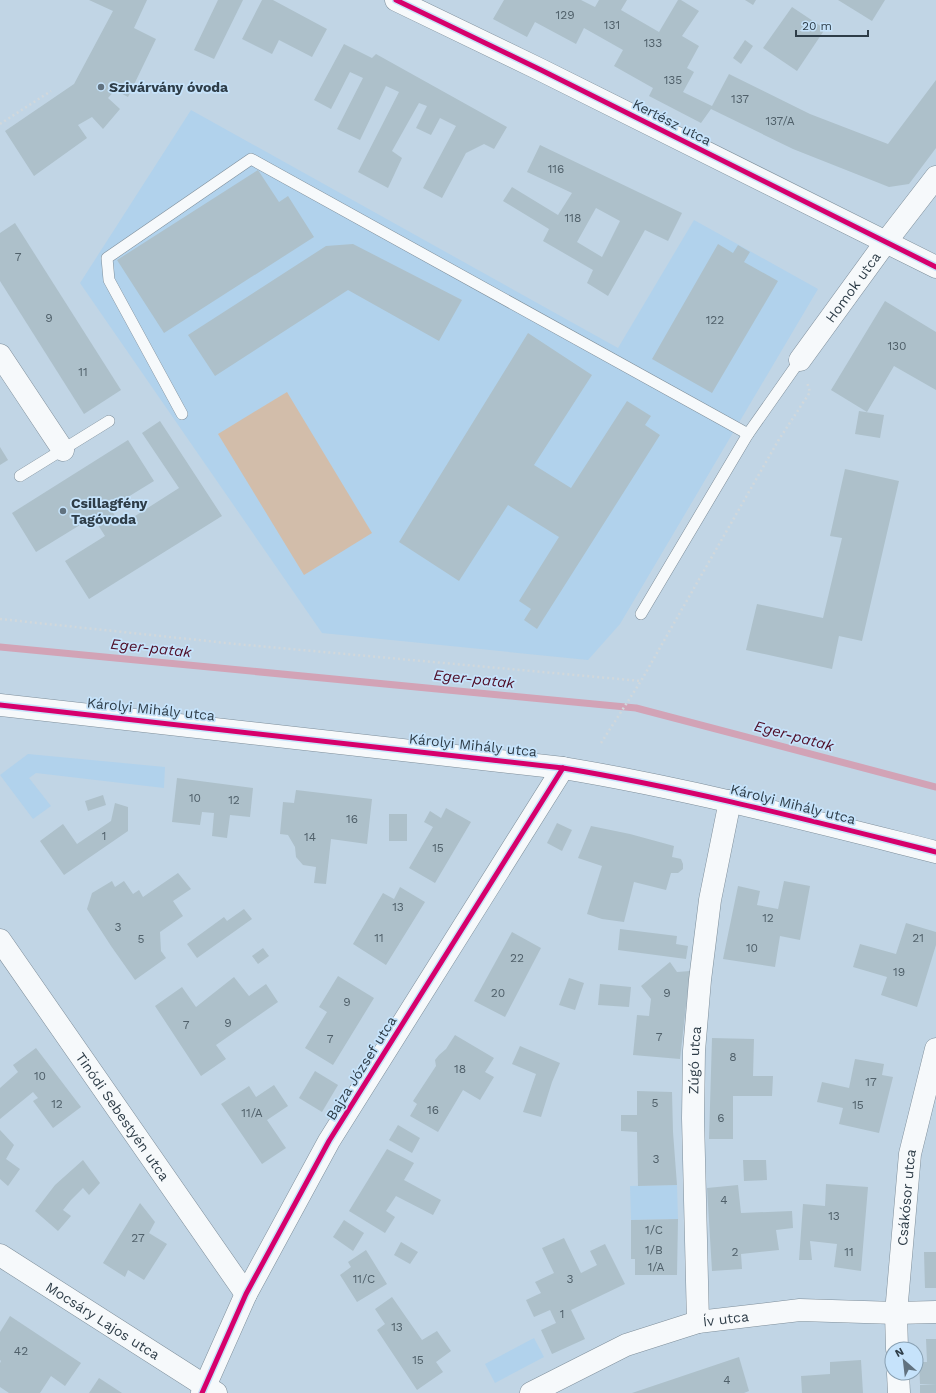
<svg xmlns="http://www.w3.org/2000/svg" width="936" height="1393" font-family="'Work Sans',sans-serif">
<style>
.built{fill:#b1d2ec}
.green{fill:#d2bdaa}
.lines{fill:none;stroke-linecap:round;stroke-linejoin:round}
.stream{stroke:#d2a3b6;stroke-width:7}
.building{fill:#adc0ca;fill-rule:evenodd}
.service-casing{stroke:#7e8e9a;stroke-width:12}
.minor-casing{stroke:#7e8e9a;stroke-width:23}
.tertiary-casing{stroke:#7e8e9a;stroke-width:23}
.path{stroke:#d1d8dc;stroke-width:2.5;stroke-dasharray:2 3;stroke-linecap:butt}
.service{stroke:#f6f9fb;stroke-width:11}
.minor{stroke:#f6f9fb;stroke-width:22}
.tertiary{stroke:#f6f9fb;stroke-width:22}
.cycleway-casing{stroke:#c6e3fb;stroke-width:8}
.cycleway{stroke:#d6006c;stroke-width:5}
.poi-dot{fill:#61727f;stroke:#c6e3fb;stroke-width:1.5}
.labels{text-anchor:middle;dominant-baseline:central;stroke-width:3.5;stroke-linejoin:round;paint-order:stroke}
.number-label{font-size:12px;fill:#50606a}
.poi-label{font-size:14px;font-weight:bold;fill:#2e3d48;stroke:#c6e3fb;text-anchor:start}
.street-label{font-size:14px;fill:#2e3d48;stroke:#c6e3fb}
.water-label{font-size:15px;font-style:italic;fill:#4f0d26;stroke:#c6e3fb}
</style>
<rect width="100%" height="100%" fill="#c1d5e5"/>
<!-- built -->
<g class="built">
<polygon points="191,110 618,348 694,220 818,289 620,624 588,660 322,633 80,283"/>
<polygon points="28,754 165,767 164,788 36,773 29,778 51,806 33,819 0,775"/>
<polygon points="677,1185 678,1219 631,1220 630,1186"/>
<polygon points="534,1338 544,1357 495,1383 485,1364"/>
</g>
<!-- green -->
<polygon class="green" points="287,392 372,533 304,575 218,434"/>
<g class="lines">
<!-- stream -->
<polyline class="stream" points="0,647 636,708 936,787"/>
</g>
<!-- building -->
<g class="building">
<polygon points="89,0 147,0 134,28 156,39 128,97 115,90 108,98 120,109 103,129 92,117 78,125 87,138 34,176 5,131 74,84 113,11"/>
<polygon points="218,0 243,0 214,59 194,50"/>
<polygon points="262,0 273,0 327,29 312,57 279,40 272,54 242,39"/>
<polygon points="504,0 581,0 595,7 599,0 627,0 621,10 659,32 678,0 681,0 699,11 682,36 699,46 687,68 694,72 683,92 712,106 729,74 810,114 888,144 936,80 936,148 909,184 889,187 793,149 711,109 701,123 649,96 653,88 614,66 623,50 584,28 576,44 535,22 527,37 493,19"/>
<polygon points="745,0 756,0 753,5"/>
<polygon points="838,0 885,0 872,21"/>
<polygon points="792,7 825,29 797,71 763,48"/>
<polygon points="745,40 753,46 741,64 733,58"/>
<polygon points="344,44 372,58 376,54 507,127 494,149 484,144 466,153 442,198 423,188 456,126 440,118 431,135 416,128 427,106 419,103 392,151 402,158 388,188 358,172 399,92 386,86 360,140 337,129 363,78 350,72 331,109 314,100"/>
<path d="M540,145L682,213L668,241L645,230L608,296L587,283L593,270L543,241L549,229L503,201L512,187L558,215L572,193L527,172ZM596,208L620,221L602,257L577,242Z"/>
<polygon points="258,170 279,202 288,196 314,237 164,333 117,260"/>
<polygon points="15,223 121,390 84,414 0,281 0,233"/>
<polygon points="353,244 462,300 439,341 348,290 215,376 188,335 326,246"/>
<polygon points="718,244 733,253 738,245 750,252 744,262 778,281 712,393 652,359"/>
<polygon points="885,301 936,332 936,390 894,366 867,412 831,390"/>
<polygon points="528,333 592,375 534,465 571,488 627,401 651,416 645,425 660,435 537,629 524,620 531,609 519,601 559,537 508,505 459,581 399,542"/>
<polygon points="859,411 884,415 880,438 855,434"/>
<polygon points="160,421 222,516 89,599 65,561 105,536 93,517 36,552 12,513 128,440 154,481 110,508 121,525 179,488 142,433"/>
<polygon points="0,447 8,460 0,465"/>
<polygon points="845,469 899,481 862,641 839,636 832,669 746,650 757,604 823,618 842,538 830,536"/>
<polygon points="177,778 253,788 250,817 230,815 227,838 212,836 214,813 202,812 200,825 172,822"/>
<polygon points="296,790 372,799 367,844 331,839 326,884 314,883 316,867 303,865 296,857 295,847 288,835 280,834 283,802 294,803"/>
<polygon points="103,795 106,805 88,811 85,801"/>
<polygon points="115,803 128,807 128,831 64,875 40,841 63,824 77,844 111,821"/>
<polygon points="446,808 471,822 435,883 409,868 433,827 424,822 430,811 441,818"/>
<rect x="389" y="814" width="18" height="27"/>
<polygon points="557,823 572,830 562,851 547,843"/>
<polygon points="591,826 630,834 674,846 672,857 681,859 683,864 683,869 678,873 671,873 666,890 634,882 624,922 602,919 587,914 602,866 578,858"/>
<polygon points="178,873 191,889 173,901 183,916 160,932 161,951 166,958 135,980 111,946 87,909 92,893 112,881 115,887 124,881 133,894 139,890 143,897"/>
<polygon points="784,881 810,886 800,940 780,936 775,967 723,959 738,886 760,891 757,905 778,909"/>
<polygon points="400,887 425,902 386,965 353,944 383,893 394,899"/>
<polygon points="244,909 252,919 197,958 187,944 224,917 227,921"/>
<polygon points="906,923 936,932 936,945 917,1007 881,995 887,977 853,967 860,944 896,954"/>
<polygon points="620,929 677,936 676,944 688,946 686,959 618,950"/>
<polygon points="512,932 541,948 505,1017 474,1001"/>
<polygon points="263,948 269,956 258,964 252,956"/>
<polygon points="670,962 677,972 690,971 680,1059 633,1055 637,1015 649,1016 651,999 641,986"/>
<polygon points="338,976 374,998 333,1065 305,1048 327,1012 319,1007"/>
<polygon points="234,977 249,996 266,984 278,1002 216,1045 226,1059 201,1076 155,1006 182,987 196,1007"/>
<polygon points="569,978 584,983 575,1010 559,1005"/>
<polygon points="600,984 631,987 629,1007 598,1005"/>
<polygon points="455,1035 494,1058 485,1072 494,1077 480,1100 463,1090 438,1132 410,1116 417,1104 413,1101 436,1066 435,1060 439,1055 446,1049"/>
<polygon points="712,1038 754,1039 753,1076 773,1076 772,1096 733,1096 733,1139 709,1139"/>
<polygon points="520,1046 560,1063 552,1082 541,1117 523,1112 536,1074 512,1064"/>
<polygon points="36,1048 81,1107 53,1128 33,1101 38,1098 33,1092 0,1119 0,1088 18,1072 13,1065"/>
<polygon points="855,1059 884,1064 882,1075 893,1077 879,1133 839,1124 843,1108 817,1102 822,1082 849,1088"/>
<polygon points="315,1071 338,1085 322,1112 299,1098"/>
<polygon points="274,1085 288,1106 267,1120 286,1148 262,1164 221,1104 249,1086 256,1097"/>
<polygon points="637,1091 672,1092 673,1132 677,1185 638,1186 637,1132 621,1131 621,1115 637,1115"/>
<polygon points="398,1125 420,1138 412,1153 389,1140"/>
<polygon points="0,1130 14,1145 6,1159 20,1169 8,1186 0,1179"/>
<polygon points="387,1149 414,1163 404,1180 441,1200 433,1215 396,1196 386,1211 395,1217 385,1233 349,1211"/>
<polygon points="83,1160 100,1183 89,1195 83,1188 71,1200 63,1210 71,1216 58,1231 35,1211 55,1185"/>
<polygon points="743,1160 766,1160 767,1180 744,1181"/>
<polygon points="826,1184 868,1187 861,1271 834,1267 837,1244 810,1241 812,1260 799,1260 803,1204 825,1206"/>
<polygon points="738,1185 741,1213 792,1211 793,1228 776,1230 779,1250 741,1254 742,1269 712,1271 707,1188"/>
<polygon points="140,1203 155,1222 149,1233 167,1244 144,1280 128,1270 125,1277 103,1263"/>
<polygon points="678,1219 677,1275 635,1275 635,1259 631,1259 631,1220"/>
<polygon points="344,1220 364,1233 353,1251 333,1237"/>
<polygon points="564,1238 581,1273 597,1265 590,1251 605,1244 625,1284 571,1310 585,1339 552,1354 541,1330 556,1323 550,1310 534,1317 526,1300 541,1293 535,1282 554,1273 542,1248"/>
<polygon points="401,1242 418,1252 410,1264 394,1255"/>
<polygon points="366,1250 387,1284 357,1302 340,1275 351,1267 348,1262"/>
<polygon points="924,1252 936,1252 936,1288 925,1288"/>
<polygon points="392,1297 422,1340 437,1331 451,1351 436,1362 443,1372 417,1390 377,1330 385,1324 375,1309"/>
<polygon points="10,1316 81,1363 65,1386 51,1376 40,1393 9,1393 0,1387 0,1363 1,1361 0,1360 0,1332"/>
<polygon points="926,1339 936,1339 936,1384 920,1384 919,1362 927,1362"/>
<polygon points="739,1357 749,1391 744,1393 632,1393"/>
<polygon points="861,1360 863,1393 802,1393 801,1376 830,1374 830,1362"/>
<polygon points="99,1378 122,1393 89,1393"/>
<polygon points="936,1384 936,1393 920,1393 920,1385"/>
</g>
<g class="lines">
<defs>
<g id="service">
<polyline points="182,414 109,280 107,258 251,159 748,434"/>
<polyline points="20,476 109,421"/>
<polyline points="641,614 748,434 800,360"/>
</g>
<g id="minor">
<polyline points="0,355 63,450"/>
<path id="s1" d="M800,360L885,243L936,177"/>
<path d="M0,705L563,768C689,789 812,821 936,852"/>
<path id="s2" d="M0,940L246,1294"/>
<path id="s3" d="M0,1255L216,1393"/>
<path id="s4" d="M698,1322L693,1118L694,1051L700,980L710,900L730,801"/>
<path id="s5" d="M897,1349L896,1313L910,1154L936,1049"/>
<polyline points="898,1373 899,1393"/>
<polyline points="202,1393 246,1294 329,1141 563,768"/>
<path id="s6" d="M531,1393L626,1345L698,1322L800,1310L896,1313L936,1312"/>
</g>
<polyline id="tertiary" points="396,0 541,70 936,267"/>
</defs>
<!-- service casing -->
<use href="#service" class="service-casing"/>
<!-- minor casing -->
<use href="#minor" class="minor-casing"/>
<!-- tertiary casing -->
<use href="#tertiary" class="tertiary-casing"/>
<!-- path -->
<g class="path">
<polyline points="0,124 51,91"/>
<polyline points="0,619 236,644 641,681"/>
<polyline points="601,743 641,681 778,441 810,392 807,382"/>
</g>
<!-- service -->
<use href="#service" class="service"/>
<!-- minor -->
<use href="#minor" class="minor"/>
<!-- tertiary -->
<use href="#tertiary" class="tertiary"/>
<defs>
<g id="cycleway">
<polyline points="396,0 541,70 936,267"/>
<path d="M0,705L563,768C689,789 812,821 936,852"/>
<polyline points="202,1393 246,1294 329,1141 563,768"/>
</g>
</defs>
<!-- cycleway casing -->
<use href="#cycleway" class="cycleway-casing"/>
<!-- cycleway -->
<use href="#cycleway" class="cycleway"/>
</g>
<!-- markers -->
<g class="poi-dot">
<circle cx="101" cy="87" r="4"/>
<circle cx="63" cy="511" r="4"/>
</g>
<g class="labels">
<!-- number labels -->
<g class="number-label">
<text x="565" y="15">129</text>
<text x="612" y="25">131</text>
<text x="653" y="43">133</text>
<text x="673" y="80">135</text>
<text x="740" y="99">137</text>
<text x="780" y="121">137/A</text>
<text x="556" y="169">116</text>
<text x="573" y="218">118</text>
<text x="18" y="257">7</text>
<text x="49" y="318">9</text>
<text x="715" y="320">122</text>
<text x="897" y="346">130</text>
<text x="83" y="372">11</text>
<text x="195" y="798">10</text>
<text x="234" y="800">12</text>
<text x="352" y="819">16</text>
<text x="104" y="836">1</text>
<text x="310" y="837">14</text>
<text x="438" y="848">15</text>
<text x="398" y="907">13</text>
<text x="768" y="918">12</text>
<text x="118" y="927">3</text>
<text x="379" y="938">11</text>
<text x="918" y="938">21</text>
<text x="141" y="939">5</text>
<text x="752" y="948">10</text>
<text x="517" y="958">22</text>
<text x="899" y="972">19</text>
<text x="498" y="993">20</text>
<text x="667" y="993">9</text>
<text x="347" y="1002">9</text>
<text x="228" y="1023">9</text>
<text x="186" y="1025">7</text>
<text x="659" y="1037">7</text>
<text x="330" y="1039">7</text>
<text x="733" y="1057">8</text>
<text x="460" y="1069">18</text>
<text x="40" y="1076">10</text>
<text x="871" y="1082">17</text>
<text x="655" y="1103">5</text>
<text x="57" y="1104">12</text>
<text x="858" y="1105">15</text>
<text x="433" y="1110">16</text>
<text x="252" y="1113">11/A</text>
<text x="721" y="1118">6</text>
<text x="656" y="1159">3</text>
<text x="724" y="1200">4</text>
<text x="834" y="1216">13</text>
<text x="654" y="1230">1/C</text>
<text x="138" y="1238">27</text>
<text x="654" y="1250">1/B</text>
<text x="735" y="1252">2</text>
<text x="849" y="1252">11</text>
<text x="656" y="1267">1/A</text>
<text x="364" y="1279">11/C</text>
<text x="570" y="1279">3</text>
<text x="562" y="1314">1</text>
<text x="397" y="1327">13</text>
<text x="21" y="1351">42</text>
<text x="418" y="1360">15</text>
<text x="727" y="1380">4</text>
</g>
<!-- poi labels -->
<g class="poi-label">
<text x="109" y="87">Szivárvány óvoda</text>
<text x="71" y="503">Csillagfény<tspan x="71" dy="16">Tagóvoda</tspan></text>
</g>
<!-- street labels -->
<g class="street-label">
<text transform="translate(672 122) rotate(27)">Kertész utca</text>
<text stroke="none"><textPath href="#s1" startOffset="90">Homok utca</textPath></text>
<text transform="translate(151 709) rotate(6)">Károlyi Mihály utca</text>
<text transform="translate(473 745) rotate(6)">Károlyi Mihály utca</text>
<text transform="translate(793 804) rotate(14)">Károlyi Mihály utca</text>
<text stroke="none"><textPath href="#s4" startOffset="262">Zúgó utca</textPath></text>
<text transform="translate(361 1068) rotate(-58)">Bajza József utca</text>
<text stroke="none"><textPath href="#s2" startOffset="215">Tinódi Sebestyén utca</textPath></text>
<text stroke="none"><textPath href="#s5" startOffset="152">Csákósor utca</textPath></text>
<text stroke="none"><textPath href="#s6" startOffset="210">Ív utca</textPath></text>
<text stroke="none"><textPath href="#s3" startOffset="122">Mocsáry Lajos utca</textPath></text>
</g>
<!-- water labels -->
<g class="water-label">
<text transform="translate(151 648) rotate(6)">Eger-patak</text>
<text transform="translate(474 679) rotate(6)">Eger-patak</text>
<text transform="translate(794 736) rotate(15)">Eger-patak</text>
</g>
</g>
<!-- north arrow -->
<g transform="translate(904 1361) rotate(332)"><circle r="19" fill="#c6e3fb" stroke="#89a1b3"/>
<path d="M0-3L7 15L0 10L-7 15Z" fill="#61727f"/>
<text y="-6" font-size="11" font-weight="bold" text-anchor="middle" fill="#2e3d48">N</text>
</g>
<!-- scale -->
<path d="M796 30v6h72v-6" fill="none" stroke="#2e3d48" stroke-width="2"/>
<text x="802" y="30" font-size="12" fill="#2e3d48" stroke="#c6e3fb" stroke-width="3" paint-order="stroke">20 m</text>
</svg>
